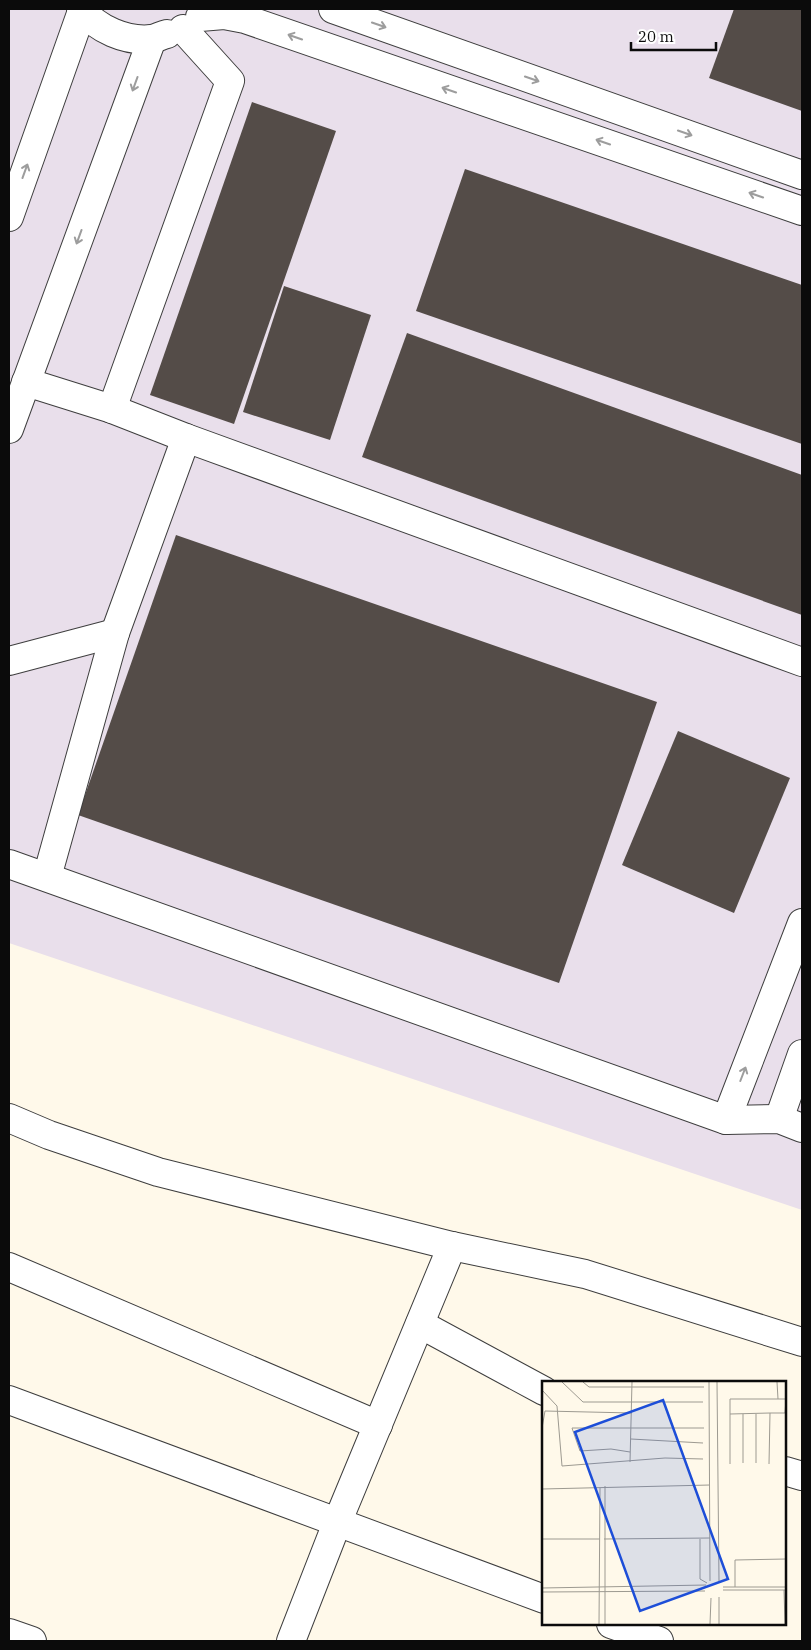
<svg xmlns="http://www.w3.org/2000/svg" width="811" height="1650" font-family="'IBM Plex Serif',serif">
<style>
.industrial{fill:#e9dfeb}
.building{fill:#544c48}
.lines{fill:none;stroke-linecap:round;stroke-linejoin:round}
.minor-casing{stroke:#3e3e3e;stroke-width:30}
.minor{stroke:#fff;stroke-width:28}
.oneway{stroke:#9d9d9d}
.inset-road{fill:none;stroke:#9d9a91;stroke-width:1}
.view{fill:#1d4ed8;fill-opacity:0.15;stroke:#1d4ed8;stroke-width:2.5}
.inset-edge{fill:none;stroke:#0b0b0b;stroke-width:2.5}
</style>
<rect width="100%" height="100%" fill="#fff9ea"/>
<!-- industrial -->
<polygon class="industrial" points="9,9 802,9 802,1210 9,943"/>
<!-- building -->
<g class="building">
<polygon points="734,9 802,9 802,111 709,78"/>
<polygon points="252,102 336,131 234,424 150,395"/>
<polygon points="465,169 802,285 802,444 416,311"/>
<polygon points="284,286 371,315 330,440 243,412"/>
<polygon points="407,333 802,475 802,615 362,457"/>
<polygon points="176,535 657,702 559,983 78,815"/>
<polygon points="678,731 790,778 734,913 622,865"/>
</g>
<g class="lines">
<defs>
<g id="minor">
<path d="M81,9C97,29 126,42 152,39C157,38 162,35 167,34"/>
<polyline points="333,9 802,175"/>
<polyline points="200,17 224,15 245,19 802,211"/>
<polyline points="9,217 82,11"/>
<polyline points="26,382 112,409 186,438 802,662"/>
<polyline points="112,409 230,81 183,29"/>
<polyline points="9,429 152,39"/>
<polyline points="9,661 115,633"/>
<polyline points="9,864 726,1120 779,1119 802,1128"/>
<polyline points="47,877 115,633 186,438"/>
<polyline points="9,1118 49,1135 158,1172 452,1246 585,1274 802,1342"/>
<polyline points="779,1119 802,1054"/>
<polyline points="726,1120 802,923"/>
<polyline points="9,1267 378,1425"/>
<polyline points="420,1324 544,1391"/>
<polyline points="9,1400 544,1599"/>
<polyline points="785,1471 802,1476"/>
<polyline points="611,1624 659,1641"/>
<polyline points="9,1633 32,1641"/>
<polyline points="291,1641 337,1523 452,1246"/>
</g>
</defs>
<!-- minor casing -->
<use href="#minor" class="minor-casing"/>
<!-- minor -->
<use href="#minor" class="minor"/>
</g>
<!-- one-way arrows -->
<defs><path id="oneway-shaft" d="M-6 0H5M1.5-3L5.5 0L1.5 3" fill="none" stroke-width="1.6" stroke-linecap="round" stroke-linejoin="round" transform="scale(1.25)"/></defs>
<g class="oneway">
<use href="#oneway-shaft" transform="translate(379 25) rotate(19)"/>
<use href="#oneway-shaft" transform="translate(295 37) rotate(-161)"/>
<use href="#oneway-shaft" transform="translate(532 79) rotate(19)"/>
<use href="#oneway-shaft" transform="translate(135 84) rotate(110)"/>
<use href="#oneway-shaft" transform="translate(449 90) rotate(-161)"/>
<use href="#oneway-shaft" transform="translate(685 133) rotate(19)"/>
<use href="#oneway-shaft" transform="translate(603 142) rotate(-161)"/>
<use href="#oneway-shaft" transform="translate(25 171) rotate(-70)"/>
<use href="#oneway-shaft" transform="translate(756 195) rotate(-161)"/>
<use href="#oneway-shaft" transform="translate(79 237) rotate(110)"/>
<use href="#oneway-shaft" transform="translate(743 1074) rotate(-69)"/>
</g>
<!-- overview -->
<g transform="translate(542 1381)">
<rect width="244" height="244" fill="#fff9ea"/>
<path class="inset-road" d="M20,1L41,21H161M41,1L47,6H162M167,1L168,200M175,1L177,200M235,1L236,18M0,9L15,25L20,85L123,77L161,78M228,32H243L244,18M188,33L228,32L227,83M201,33V82M214,33V82M0,47L3,30L90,32M89,58L161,62M88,71L69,68L38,70L30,47H162M88,81L90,1M188,83V18H244M0,108L168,104M0,158H58M62,158L168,157M158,158V198L165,202M181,206H244M193,206V179L244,178M0,207L164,204M181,209H244M242,209L243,243M0,211L163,210M57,243L58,107M63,243V105M168,243L169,217M177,243V216"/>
<path class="view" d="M121,19L186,198L98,230L33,51Z"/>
<rect width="244" height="244" class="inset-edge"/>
</g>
<!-- border -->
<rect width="811" height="1650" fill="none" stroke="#0b0b0b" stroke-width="20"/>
<!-- scale -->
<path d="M631 42v8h85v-8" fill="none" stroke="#0b0b0b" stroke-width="2.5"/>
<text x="638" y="42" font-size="15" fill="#0b0b0b" stroke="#ffffff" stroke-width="4" paint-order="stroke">20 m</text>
</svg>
